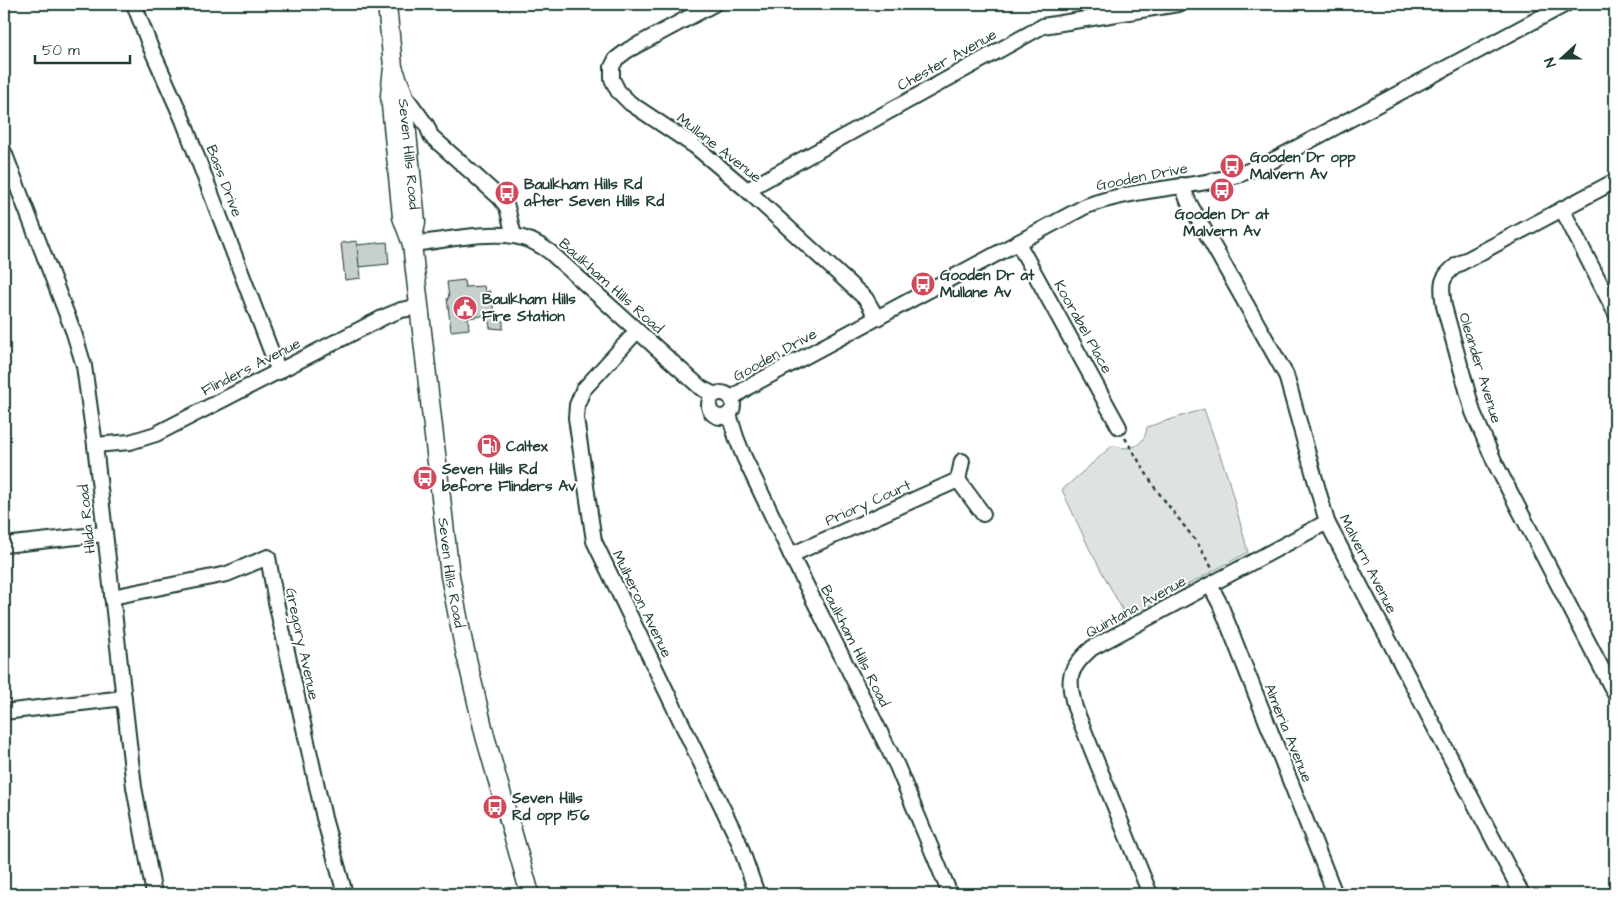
<svg xmlns="http://www.w3.org/2000/svg" width="1619" height="898" font-family="'Architects Daughter',sans-serif">
<style>
.green{fill:#dee3e2;stroke:#7e908b}
.building{fill:#c7cfcc;stroke:#1f3d34}
.lines{fill:none;stroke-linecap:round;stroke-linejoin:round}
.minor-casing{stroke:#1f3d34;stroke-width:18}
.major-casing{stroke:#1f3d34;stroke-width:21}
.path{stroke:#1f3d34;stroke-width:2.5;stroke-dasharray:4 4;stroke-linecap:butt}
.minor{stroke:#fff;stroke-width:14}
.major{stroke:#fff;stroke-width:18}
.labels{text-anchor:middle;dominant-baseline:central;stroke-width:4;stroke-linejoin:round;paint-order:stroke}
.street-label{font-size:15px;fill:#1f3d34;stroke:#fff}
.poi-label{font-size:15px;font-weight:bold;fill:#1f3d34;stroke:#fff;text-anchor:start}
</style>
<rect width="100%" height="100%" fill="#fff"/>
<filter id="ink" filterUnits="userSpaceOnUse"><feTurbulence type="fractalNoise" baseFrequency=".02" numOctaves="2"/><feDisplacementMap in="SourceGraphic" scale="10" xChannelSelector="R" yChannelSelector="G"/><feConvolveMatrix kernelMatrix="1 2 1 2 8 2 1 2 1" color-interpolation-filters="sRGB"/></filter>
<g filter="url(#ink)">
<!-- green -->
<path class="green" d="M1204,409L1228,478L1248,552L1127,618L1090,550L1062,490L1113,445C1130,452 1145,446 1147,427Z"/>
<!-- building -->
<g class="building">
<polygon points="357,241 361,278 345,280 341,243"/>
<polygon points="387,242 389,264 359,267 357,245"/>
<polygon points="464,280 465,287 484,286 485,292 490,291 496,320 503,321 503,329 490,328 488,315 468,318 469,329 451,331 447,298 449,298 447,282"/>
</g>
<g class="lines">
<defs>
<g id="minor">
<polyline points="134,4 150,46 183,120 279,372"/>
<polyline points="714,4 628,50 616,59 612,67 612,79 618,91 630,103 696,147 747,190 866,299 877,318"/>
<polyline points="403,93 427,126 431,136 499,197 507,207 514,236"/>
<polyline points="4,152 74,333 84,366 95,445 134,787 154,894"/>
<path d="M1615,181L1457,265C1439,278 1441,286 1444,306L1473,412L1495,463L1615,694"/>
<polyline points="1182,185 1188,201 1286,375 1327,522 1522,894"/>
<polyline points="747,190 1043,26 1178,4"/>
<polyline points="1562,209 1615,312"/>
<polyline points="1018,243 1119,427"/>
<path d="M412,244C443,241 485,231 514,236C528,238 539,244 550,252L701,388L713,394"/>
<polyline points="637,331 583,390 577,405 576,418 594,541 738,840 757,894"/>
<circle cx="721" cy="405" r="12"/>
<path d="M732,398L748,387L1086,206C1135,188 1188,189 1238,175C1249,171 1259,166 1270,162L1566,4"/>
<polyline points="729,414 736,437 744,457 791,555 897,766 950,894"/>
<polyline points="95,445 130,442 156,434 384,317 401,310 419,307"/>
<polyline points="958,480 983,514"/>
<polyline points="4,545 104,534"/>
<polyline points="791,555 958,480 962,461"/>
<polyline points="1210,585 1220,604 1335,894"/>
<polyline points="112,597 227,574 268,557 276,602 324,818 345,894"/>
<polyline points="4,712 124,698"/>
<path d="M1150,894L1075,708C1067,678 1068,669 1092,648L1327,522"/>
</g>
<g id="major">
<path id="s1" d="M387,4L393,67L390,95L402,217L412,244L450,576L463,642L485,736L530,894"/>
<path id="s2" d="M394,70L403,93L416,222L412,244"/>
</g>
</defs>
<!-- minor casing -->
<use href="#minor" class="minor-casing"/>
<!-- major casing -->
<use href="#major" class="major-casing"/>
<!-- path -->
<polyline class="path" points="1125,438 1155,488 1198,544 1213,570"/>
<!-- minor -->
<use href="#minor" class="minor"/>
<!-- major -->
<use href="#major" class="major"/>
</g>
</g>
<!-- icons -->
<defs>
<symbol id="bus-disc" viewBox="-11 -11 22 22"><circle r="9.5" fill="#d1495b" stroke="#fff"/><path d="M-5-6H5V4H4V6H2V4H-2V6H-4V4H-5ZM-3.5-4V0h7V-4ZM-3.5 1.2v1.5H-2V1.2ZM2 1.2v1.5H3.5V1.2Z" fill="#fff"/></symbol>
<symbol id="civic-disc" viewBox="-11 -11 22 22"><circle r="9.5" fill="#d1495b" stroke="#fff"/><path d="M-.6-6.5H3V-4.5H.6V-3L4-1V1h2V6H-6V1h2V-1L-.6-3ZM-1.2 2.5V6h2.4V2.5Z" fill="#fff"/></symbol>
<symbol id="fuel-disc" viewBox="-11 -11 22 22"><circle r="9.5" fill="#d1495b" stroke="#fff"/><path d="M-5.5-6h7V0h2V4h1.3V-2.5L3-4.5l.8-.8L6-3V5H2.5V1h-1V6h-7ZM-4.2-4.7v3.2H.2V-4.7Z" fill="#fff"/></symbol>
</defs>
<g fill-rule="evenodd">
<use href="#bus-disc" x="1218" y="152" width="28" height="28"/>
<use href="#bus-disc" x="1208" y="176" width="28" height="28"/>
<use href="#bus-disc" x="493" y="179" width="28" height="28"/>
<use href="#bus-disc" x="909" y="270" width="28" height="28"/>
<use href="#civic-disc" x="451" y="294" width="28" height="28"/>
<use href="#fuel-disc" x="475" y="432" width="28" height="28"/>
<use href="#bus-disc" x="411" y="464" width="28" height="28"/>
<use href="#bus-disc" x="481" y="793" width="28" height="28"/>
</g>
<g class="labels">
<!-- street labels -->
<g class="street-label">
<text transform="translate(947 60) rotate(-29)">Chester Avenue</text>
<text transform="translate(719 148) rotate(38)">Mullane Avenue</text>
<text stroke="none"><textPath href="#s2" startOffset="86">Seven Hills Road</textPath></text>
<text transform="translate(1142 177) rotate(-11)">Gooden Drive</text>
<text transform="translate(224 181) rotate(69)">Bass Drive</text>
<text transform="translate(611 286) rotate(42)">Baulkham Hills Road</text>
<text transform="translate(1083 327) rotate(61)">Koorabel Place</text>
<text transform="translate(775 355) rotate(-29)">Gooden Drive</text>
<text transform="translate(251 367) rotate(-27)">Flinders Avenue</text>
<text transform="translate(1480 368) rotate(73)">Oleander Avenue</text>
<text transform="translate(868 503) rotate(-24)">Priory Court</text>
<text transform="translate(87 519) rotate(-96)">Hilda Road</text>
<text transform="translate(1368 564) rotate(63)">Malvern Avenue</text>
<text stroke="none"><textPath href="#s1" startOffset="574">Seven Hills Road</textPath></text>
<text transform="translate(642 604) rotate(64)">Mulheron Avenue</text>
<text transform="translate(1136 607) rotate(-29)">Quintana Avenue</text>
<text transform="translate(302 644) rotate(78)">Gregory Avenue</text>
<text transform="translate(855 646) rotate(63)">Baulkham Hills Road</text>
<text transform="translate(1288 733) rotate(68)">Almeria Avenue</text>
</g>
<!-- poi labels -->
<g class="poi-label">
<text x="1250" y="157">Gooden Dr opp<tspan x="1250" dy="17">Malvern Av</tspan></text>
<text x="524" y="184">Baulkham Hills Rd<tspan x="524" dy="17">after Seven Hills Rd</tspan></text>
<text x="1222" y="214" text-anchor="middle">Gooden Dr at<tspan x="1222" dy="17">Malvern Av</tspan></text>
<text x="940" y="275">Gooden Dr at<tspan x="940" dy="17">Mullane Av</tspan></text>
<text x="482" y="299">Baulkham Hills<tspan x="482" dy="17">Fire Station</tspan></text>
<text x="506" y="446">Caltex</text>
<text x="442" y="469">Seven Hills Rd<tspan x="442" dy="17">before Flinders Av</tspan></text>
<text x="512" y="798">Seven Hills<tspan x="512" dy="17">Rd opp 156</tspan></text>
</g>
</g>
<!-- margin -->
<rect width="1619" height="898" fill="none" stroke="#fff" stroke-width="20"/>
<rect x="10" y="10" width="1599" height="878" fill="none" stroke="#1f3d34" stroke-width="2" filter="url(#ink)"/>
<!-- north arrow -->
<g transform="translate(1562 58) rotate(249)" stroke="#ffffff" stroke-width="4" paint-order="stroke">
<path d="M0-4L9 19L0 12L-9 19Z" fill="#1f3d34"/>
<text y="-8" font-size="14" font-weight="bold" text-anchor="middle" fill="#1f3d34">N</text>
</g>
<!-- scale -->
<path d="M35 55v8h95v-8" fill="none" stroke="#1f3d34" stroke-width="2.5"/>
<text x="42" y="55" font-size="15" fill="#1f3d34" stroke="#ffffff" stroke-width="4" paint-order="stroke">50 m</text>
</svg>
